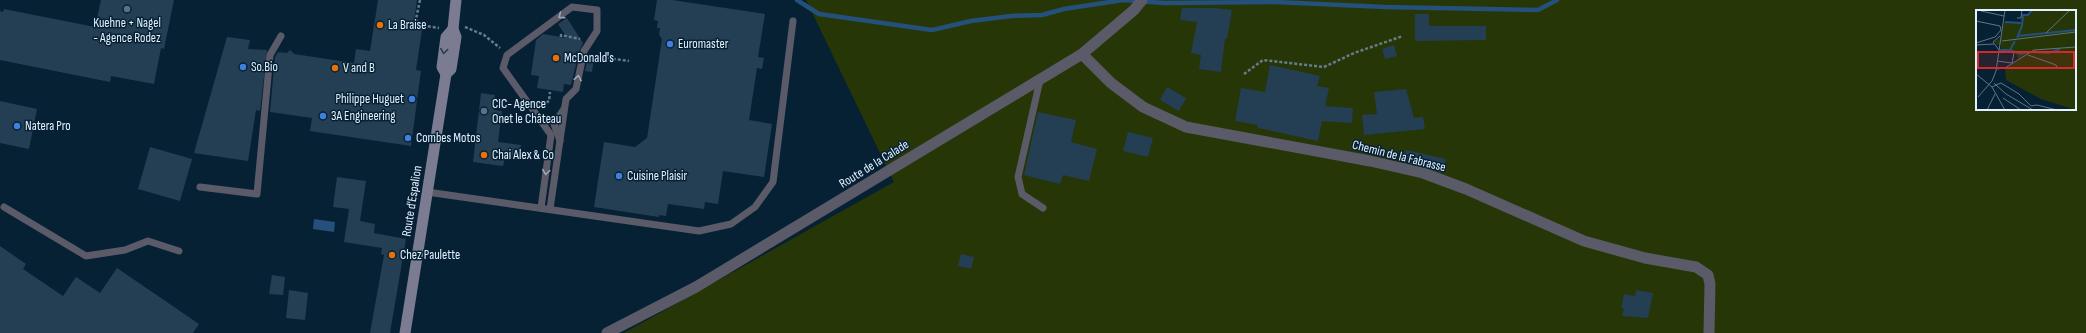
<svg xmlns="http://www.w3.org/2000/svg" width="2086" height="333" font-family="'Sofia Sans Condensed',sans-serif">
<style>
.green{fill:#273607;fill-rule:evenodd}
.water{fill:#24507b}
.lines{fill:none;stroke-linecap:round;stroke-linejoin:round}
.stream{stroke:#24507b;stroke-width:4.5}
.building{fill:#243e53}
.path{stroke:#667b8c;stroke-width:2.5;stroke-dasharray:3 2;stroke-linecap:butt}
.service{stroke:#5a5a68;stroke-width:7}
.minor{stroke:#5a5a68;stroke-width:11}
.secondary{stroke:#7b7c92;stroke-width:11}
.oneway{stroke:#9ea6b4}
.oneway2{stroke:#2a3c50}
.service-dot{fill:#5c6f8a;stroke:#072134;stroke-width:1.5}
.food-dot{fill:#e8710a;stroke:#072134;stroke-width:1.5}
.shop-dot{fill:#3f7fe0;stroke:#072134;stroke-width:1.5}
.labels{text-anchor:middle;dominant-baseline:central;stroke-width:3;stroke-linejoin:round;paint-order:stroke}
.poi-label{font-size:13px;fill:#e2f1ff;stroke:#072134;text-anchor:start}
.street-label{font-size:13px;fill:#e2f1ff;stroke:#072134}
.inset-river{fill:none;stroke:#24507b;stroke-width:2}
.inset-road{fill:none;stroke:#5f7485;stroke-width:1}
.view{fill:#d62828;fill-opacity:0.15;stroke:#d62828;stroke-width:2}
.inset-edge{fill:none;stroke:#e2f1ff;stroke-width:2}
</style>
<rect width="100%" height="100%" fill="#072134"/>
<!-- green -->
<path class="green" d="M806,0H2086V333H624L894,182ZM1977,11H2075V109H1977Z"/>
<!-- water -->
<polygon class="water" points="314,219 335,222 334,232 313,229"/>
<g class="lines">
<!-- stream -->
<polyline class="stream" points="797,0 819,14 932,30 971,21 1011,16 1042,15 1064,9 1123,0 1164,3 1276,2 1385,7 1538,10 1557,0"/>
</g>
<!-- building -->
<g class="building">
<polygon points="101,0 174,0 164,49 161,48 154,84 111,76 110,82 0,60 0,11 3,12 4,9 95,27"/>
<polygon points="378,0 417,0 414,21 423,23 416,70 421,71 411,146 310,131 312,118 270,112 275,57 278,52 287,53 290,50 294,54 354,63 356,49 370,51"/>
<polygon points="657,0 672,0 765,14 758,57 764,58 762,69 757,68 749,120 772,124 764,177 723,171 718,204 705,202 704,209 668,204 666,216 659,215 659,217 594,207 604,142 635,147 647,138 662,39 659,35 660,28 657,28 658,21 654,20"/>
<polygon points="1182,8 1215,8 1232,10 1227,39 1225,38 1221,72 1199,69 1201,55 1191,53 1197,22 1180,20"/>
<polygon points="1415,14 1429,14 1429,26 1486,26 1486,40 1415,41"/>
<polygon points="567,18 583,43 578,54 576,51 575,55 578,56 571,85 564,84 563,92 537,88 539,76 531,75 536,40 543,34 567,38 558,24"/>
<polygon points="227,37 250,40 248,49 267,50 260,111 256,110 248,161 194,153"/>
<polygon points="1394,45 1397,56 1385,59 1382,49"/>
<polygon points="588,57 594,58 592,72 585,71"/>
<polygon points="1270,65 1320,76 1317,86 1329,88 1325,106 1353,108 1352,123 1322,121 1318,141 1258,128 1258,125 1235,121 1241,88 1265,92"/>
<polygon points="1167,87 1186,98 1179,111 1160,100"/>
<polygon points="1406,89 1414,118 1423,117 1425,129 1364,135 1362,115 1377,114 1374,92"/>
<polygon points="481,93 495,95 494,110 502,111 498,142 521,145 519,160 505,158 503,166 473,162"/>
<polygon points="0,101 37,109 29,149 0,143"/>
<polygon points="1038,112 1076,120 1071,142 1097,149 1089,181 1063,175 1060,184 1024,175"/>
<polygon points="1128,132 1153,138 1148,157 1123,151"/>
<polygon points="150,147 192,159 180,201 138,189"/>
<polygon points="1406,150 1446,159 1442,173 1403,161"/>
<polygon points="337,177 366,181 360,221 375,224 374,233 406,239 390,333 370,333 384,255 381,254 382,248 344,242 349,209 333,207"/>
<polygon points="0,246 26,264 23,269 63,296 76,277 100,293 117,268 199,324 193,333 0,333"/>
<polygon points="961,254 974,257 971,269 958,266"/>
<polygon points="272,275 285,277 283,295 269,294"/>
<polygon points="289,290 308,293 305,320 286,318"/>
<polygon points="1636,290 1653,293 1648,318 1622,316 1624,309 1621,308 1624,294 1635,296"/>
</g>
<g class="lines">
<!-- path -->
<g class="path">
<polyline points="420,0 416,19 419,25 439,28"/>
<polyline points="465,27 484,35 500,48"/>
<polyline points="561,37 561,35 580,39"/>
<polyline points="593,56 629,61"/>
<polyline points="1244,74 1263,60 1324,67 1354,53 1403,36"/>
<polyline points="542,105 549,101 550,92"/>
</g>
<!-- service -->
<g class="service">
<polyline points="1040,80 1018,177 1022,194 1043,208"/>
<polyline points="560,141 554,124 564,109"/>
<polyline points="200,187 257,194 270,55 281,36"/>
<polyline points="427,192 699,231 731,224 755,207 773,182 793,21"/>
<polyline points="4,207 86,256 125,250 148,241 179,251"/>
<polyline points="541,208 551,135 503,68 507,55 572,7 597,10 597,31 584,51 576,89 566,99 550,209"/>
</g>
<!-- minor -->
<g class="minor">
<polyline points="1082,54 1111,83 1143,107 1186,127 1370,161 1423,173 1466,189 1584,241 1645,258 1696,267 1708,275 1710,284 1709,333"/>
<polyline points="607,333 696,287 1082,54 1134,10 1142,0"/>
</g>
<!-- secondary -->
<g class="secondary">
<polyline points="446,74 442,67 446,37 453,29"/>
<polyline points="405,333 446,74 451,69 456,37 453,29 456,0"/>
</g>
</g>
<!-- one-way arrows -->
<defs><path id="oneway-chevron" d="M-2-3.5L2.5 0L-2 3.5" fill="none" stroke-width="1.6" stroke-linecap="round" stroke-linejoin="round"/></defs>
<g class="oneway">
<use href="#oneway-chevron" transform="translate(561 16) rotate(144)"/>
<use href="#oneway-chevron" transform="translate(578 78) rotate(-79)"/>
<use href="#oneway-chevron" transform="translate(546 172) rotate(98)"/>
</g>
<use class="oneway2" href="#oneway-chevron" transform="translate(444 51) rotate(98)"/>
<!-- markers -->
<g class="service-dot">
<circle cx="127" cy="9" r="4"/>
<circle cx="484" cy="111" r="4"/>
</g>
<g class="food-dot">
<circle cx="380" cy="25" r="4"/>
<circle cx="556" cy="58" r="4"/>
<circle cx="335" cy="68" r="4"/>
<circle cx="484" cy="155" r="4"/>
<circle cx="392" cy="255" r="4"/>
</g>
<g class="shop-dot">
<circle cx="670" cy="44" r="4"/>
<circle cx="243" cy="67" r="4"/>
<circle cx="412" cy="99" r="4"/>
<circle cx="323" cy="116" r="4"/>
<circle cx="17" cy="126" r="4"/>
<circle cx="408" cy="138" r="4"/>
<circle cx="619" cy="176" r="4"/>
</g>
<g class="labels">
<!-- poi labels -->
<g class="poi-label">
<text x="127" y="23" text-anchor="middle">Kuehne + Nagel<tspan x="127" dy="15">- Agence Rodez</tspan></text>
<text x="388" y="25">La Braise</text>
<text x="678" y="44">Euromaster</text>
<text x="564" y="58">McDonald's</text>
<text x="251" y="67">So.Bio</text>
<text x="343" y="68">V and B</text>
<text x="404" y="99" text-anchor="end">Philippe Huguet</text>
<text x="492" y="104">CIC- Agence<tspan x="492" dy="15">Onet le Château</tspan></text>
<text x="331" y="116">3A Engineering</text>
<text x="25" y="126">Natera Pro</text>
<text x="416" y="138">Combes Motos</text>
<text x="492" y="155">Chai Alex &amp; Co</text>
<text x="627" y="176">Cuisine Plaisir</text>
<text x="400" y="255">Chez Paulette</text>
</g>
<!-- street labels -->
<g class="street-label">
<text transform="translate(1399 156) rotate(14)">Chemin de la Fabrasse</text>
<text transform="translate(874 164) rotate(-32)">Route de la Calade</text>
<text transform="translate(412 201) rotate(-81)">Route d'Espalion</text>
</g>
</g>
<!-- overview -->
<g transform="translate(1976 10)">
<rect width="100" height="100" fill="#072134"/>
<path d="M56,0H100V100L65,89L30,70L29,59L43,50L39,42L25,41V34L21,35L18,31L24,29L28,12L45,13L47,4L54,5Z" fill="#273607"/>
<path class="inset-river" d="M29,12L45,13M42,26L100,20M41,28L46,16L47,5H52L56,0M24,40H34L39,31M34,40L45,44L53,42M56,42L73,43L84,39"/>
<path class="inset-road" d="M5,1L28,6M41,8H45L46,0M0,11L24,16L25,20L19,27M70,23L94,0M26,31L100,22M0,33L19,27M0,35L18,34M23,40L17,32L24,26M52,45L80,55L81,58M21,51L36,53L38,43M20,59L29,58L58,40L100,37M0,64L16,77M18,73L20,75L25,73L43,84L55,96M16,77L20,75L30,84L57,100M16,77L29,100M2,87L16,71L20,61L29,0M27,88L45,100M55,96L61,95L81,100M11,100L19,84"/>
<path class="view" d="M2,42H98V58H2Z"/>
<rect width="100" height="100" class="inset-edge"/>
</g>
</svg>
